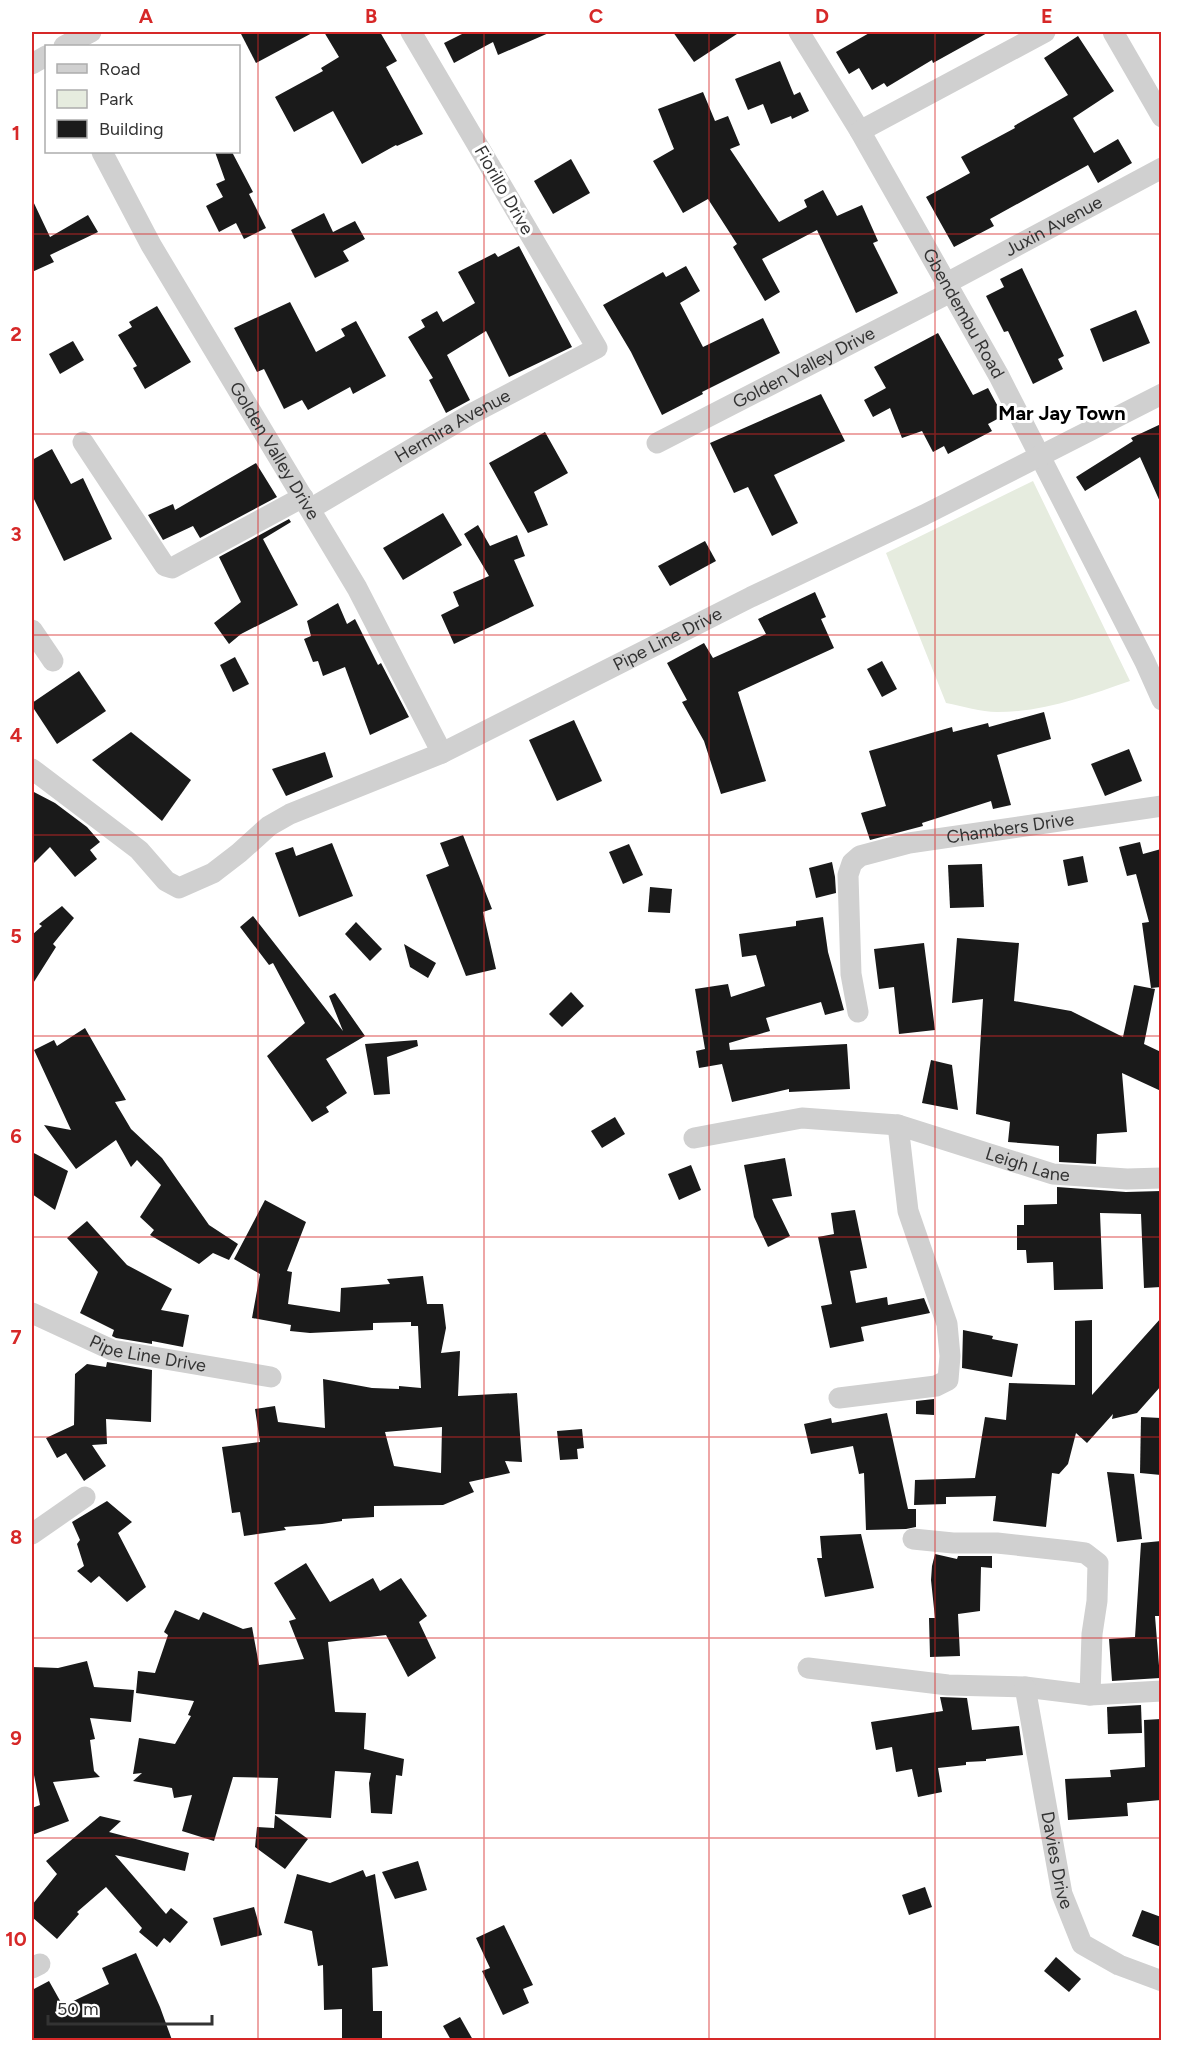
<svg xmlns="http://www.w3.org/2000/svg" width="1193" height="2072" font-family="Figtree,sans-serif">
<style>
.green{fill:#e6ecdf}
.building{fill:#1a1a1a;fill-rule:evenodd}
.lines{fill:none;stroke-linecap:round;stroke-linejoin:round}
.minor{stroke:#d0d0d0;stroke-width:21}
.grid{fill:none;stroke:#d62828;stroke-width:1.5;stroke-opacity:0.55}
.labels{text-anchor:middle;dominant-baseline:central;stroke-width:6;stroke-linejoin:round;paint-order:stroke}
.street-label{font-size:18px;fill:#333;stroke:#fff}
.neighbourhood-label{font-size:20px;font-weight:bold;fill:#000;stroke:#fff}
.neatline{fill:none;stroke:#d62828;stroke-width:2}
.grid-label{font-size:20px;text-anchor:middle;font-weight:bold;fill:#d62828}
</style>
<rect width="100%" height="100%" fill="#fff"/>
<!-- green -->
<path class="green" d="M1033,481L1130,681C1087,696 1044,712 997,712C981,712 963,706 946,703L886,553Z"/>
<!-- building -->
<g class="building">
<polygon points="240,32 314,32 256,63"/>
<polygon points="324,32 380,32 397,61 386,67 423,134 397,146 396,145 362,164 333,111 294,132 275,97 323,71 321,68 339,57"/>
<polygon points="466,32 551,32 498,55 493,42 454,63 444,43"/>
<polygon points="673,32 740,32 694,62"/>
<polygon points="871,32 989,32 933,63 932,60 887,87 884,83 872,90 859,68 849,74 836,52"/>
<polygon points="1078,36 1114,91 1073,118 1094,153 1118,139 1132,163 1098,183 1088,165 990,219 994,226 954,247 926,197 970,173 961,157 1015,128 1014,126 1068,95 1044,58"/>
<polygon points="780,61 794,95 800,92 809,111 792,119 791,116 771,124 763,104 748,110 735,79"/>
<polygon points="703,92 715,121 728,116 740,145 730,149 779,222 807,207 804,200 823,190 837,216 862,205 878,241 873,243 898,293 856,313 817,230 762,259 780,292 765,301 733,247 737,244 708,199 683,213 653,161 674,149 658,109"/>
<polygon points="215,152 232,152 253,192 249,194 266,228 244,239 236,223 219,232 206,206 223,197 216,184 225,180"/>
<polygon points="571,159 590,193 553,214 534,181"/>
<polygon points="32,199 50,237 88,215 98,232 50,255 54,262 32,272"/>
<polygon points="324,213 333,232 355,221 365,239 343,251 349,261 315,278 291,230"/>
<polygon points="519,246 572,347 509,377 486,331 447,355 470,400 446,413 429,380 433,378 408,337 425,327 421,320 437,311 443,322 475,303 458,272 495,253 498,257"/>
<polygon points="686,266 700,291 680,303 703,347 763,318 780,353 702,392 703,394 662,415 631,352 603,305 663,272 666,277"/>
<polygon points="1022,268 1064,356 1058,359 1063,369 1033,384 1008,331 1004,332 986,296 1004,287 1000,279"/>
<polygon points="290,302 316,352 345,336 341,329 356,321 386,376 353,394 350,387 308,410 302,400 284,409 264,369 257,372 234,328"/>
<polygon points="157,306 191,362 145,389 133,368 137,366 118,335 132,327 129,322"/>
<polygon points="1136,310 1150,343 1103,362 1090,329"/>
<polygon points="938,333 973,395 988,388 1003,416 988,424 992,431 948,454 944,446 933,452 922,431 902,438 890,408 873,417 864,400 886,388 874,367"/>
<polygon points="73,341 84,360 60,374 49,354"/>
<polygon points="821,394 845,441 774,475 798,523 772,536 748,487 734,493 710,443"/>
<polygon points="1161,424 1161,504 1140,457 1085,491 1076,477 1133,441 1131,438"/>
<polygon points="545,432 568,473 534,492 548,525 528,533 489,463"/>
<polygon points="52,449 71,484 83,478 112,539 64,561 32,495 32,460"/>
<polygon points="256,463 277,497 200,538 193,526 163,540 148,515 173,504 175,510"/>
<polygon points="443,513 462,545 403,580 383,548"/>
<polygon points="289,519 291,522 263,539 298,605 241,634 229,644 214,623 241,602 219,557"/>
<polygon points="478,525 490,546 517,535 525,556 514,560 534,606 454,644 441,615 459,606 453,592 489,576 464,534"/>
<polygon points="705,541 716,561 670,586 658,566"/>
<polygon points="815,592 826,617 821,619 834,648 738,692 766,781 721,794 704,741 682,702 687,700 667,663 704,643 713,658 766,634 758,619"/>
<polygon points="338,603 347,624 355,619 378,665 381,663 409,717 370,735 345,667 323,676 318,661 313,662 304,639 311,636 307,621"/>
<polygon points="235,657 249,684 233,692 220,665"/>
<polygon points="882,661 897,689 882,697 867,669"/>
<polygon points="79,671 106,711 57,744 32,706 32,703"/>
<polygon points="1044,712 1051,739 997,755 1011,805 993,809 991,801 922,823 923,826 870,840 861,813 886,806 869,751 952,727 953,732 988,723 989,727"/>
<polygon points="574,720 602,781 557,801 529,740"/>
<polygon points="131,732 191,780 162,821 92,760"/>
<polygon points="1129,749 1142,781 1105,796 1091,764"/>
<polygon points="325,752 333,777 286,796 272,769"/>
<polygon points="32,791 55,803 87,827 100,842 90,850 97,859 75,877 50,847 32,865"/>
<polygon points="463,835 492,909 483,912 496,969 466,976 426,875 449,866 440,843"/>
<polygon points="1140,842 1143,854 1161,849 1161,987 1151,988 1142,923 1149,922 1136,874 1127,876 1119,847"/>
<polygon points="332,843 353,896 299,917 275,853 293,847 296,856"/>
<polygon points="629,844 643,875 623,884 609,852"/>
<polygon points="1083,856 1088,882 1068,886 1063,860"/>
<polygon points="832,862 835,877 836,893 816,898 809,868"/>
<polygon points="982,864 984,907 950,908 948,865"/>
<polygon points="650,887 672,889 670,913 648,912"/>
<polygon points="62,906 74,918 53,944 56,947 32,985 32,935 42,926 39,924"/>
<polygon points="253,916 343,1031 329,996 335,993 365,1036 326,1059 347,1093 326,1107 329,1112 312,1122 267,1056 305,1023 273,963 269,965 240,927"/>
<polygon points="823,917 828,952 844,1010 825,1015 821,1002 766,1018 770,1031 729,1043 730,1050 847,1044 850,1089 789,1092 789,1089 732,1102 722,1064 699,1068 696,1051 705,1049 695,989 728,984 731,997 765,986 756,955 742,957 739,934 796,926 796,921"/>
<polygon points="356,922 382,949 370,961 345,934"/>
<polygon points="957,938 1019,943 1014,1001 1071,1011 1123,1037 1134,985 1155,989 1144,1044 1161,1052 1161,1091 1122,1073 1127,1132 1097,1134 1096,1164 1059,1162 1059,1146 1008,1142 1010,1122 976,1114 983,999 952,1003"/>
<polygon points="924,943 935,1030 899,1034 894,987 879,989 874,949"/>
<polygon points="404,944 436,963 428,978 410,967"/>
<polygon points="571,992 584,1006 562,1027 549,1014"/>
<polygon points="85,1028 126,1100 115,1102 131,1129 162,1158 209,1225 238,1244 229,1260 213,1253 199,1264 150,1235 154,1230 140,1217 161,1185 137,1160 131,1167 116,1140 76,1169 44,1125 71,1130 34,1050 54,1040 57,1046"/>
<polygon points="417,1040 418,1046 387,1057 390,1094 374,1095 365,1044"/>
<polygon points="931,1060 952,1065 958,1110 922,1103"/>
<polygon points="615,1117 625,1134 602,1148 591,1131"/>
<polygon points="32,1152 68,1171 55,1210 32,1194"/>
<polygon points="785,1158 792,1196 772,1199 790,1236 768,1247 754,1217 744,1165"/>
<polygon points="691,1165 701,1190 679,1200 668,1174"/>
<polygon points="1057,1187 1126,1192 1161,1191 1161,1287 1144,1288 1141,1214 1100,1213 1103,1289 1054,1290 1053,1262 1027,1263 1026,1250 1017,1250 1017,1225 1024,1225 1024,1205 1057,1204"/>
<path d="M265,1200L306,1222L287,1271L292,1272L288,1304L340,1312L341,1288L390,1284L387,1279L423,1276L427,1304H443L446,1328L441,1353L460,1351L458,1396L517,1393L522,1462L505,1461L510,1473L469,1482L474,1492L443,1505L374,1506V1517L342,1519V1521L322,1524L284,1527L286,1530L244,1536L240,1512L232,1513L222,1447L260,1442L255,1409L275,1406L278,1422L325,1428L323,1379L372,1388L399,1389V1386L421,1388L418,1326H411V1322L373,1323V1330L310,1333L290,1331L291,1325L252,1318L260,1274L234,1259ZM442,1427L441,1473L394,1466L385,1432Z"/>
<polygon points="855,1210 867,1268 850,1271 856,1303 887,1297 888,1305 924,1298 930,1313 861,1327 864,1341 830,1348 821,1306 832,1304 818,1237 834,1234 831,1213"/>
<polygon points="87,1221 127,1265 172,1289 161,1310 189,1315 183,1347 152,1341 152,1344 116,1338 112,1336 114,1330 80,1313 98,1272 67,1238"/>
<polygon points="1161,1318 1161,1386 1137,1413 1112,1419 1113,1414 1087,1443 1076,1433 1068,1464 1059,1474 1052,1473 1046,1527 993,1521 996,1496 946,1497 946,1504 914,1505 915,1480 975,1478 985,1417 1006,1420 1009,1383 1075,1385 1075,1321 1092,1320 1092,1395"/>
<polygon points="963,1330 993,1336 992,1339 1018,1344 1012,1377 962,1368"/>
<polygon points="107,1362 152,1370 151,1422 106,1419 107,1444 92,1445 106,1466 84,1481 66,1453 57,1458 46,1438 74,1425 75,1374 87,1364 106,1367"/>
<polygon points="934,1399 934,1415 916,1414 916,1401"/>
<polygon points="887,1413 908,1509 916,1509 916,1527 906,1529 866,1530 864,1473 859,1474 853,1446 811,1454 804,1424 831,1418 832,1423"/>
<polygon points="1141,1417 1161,1418 1161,1475 1140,1473"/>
<polygon points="582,1429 584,1448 577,1449 578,1459 560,1460 557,1431"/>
<polygon points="1107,1472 1134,1474 1142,1539 1117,1542"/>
<polygon points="107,1501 132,1522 118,1533 146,1587 127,1602 99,1576 91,1583 77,1571 84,1566 77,1544 80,1540 72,1522"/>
<polygon points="861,1534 874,1588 825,1597 817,1558 822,1558 820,1536"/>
<polygon points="1161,1541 1161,1616 1155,1616 1160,1678 1112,1681 1109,1639 1135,1637 1141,1543"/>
<polygon points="935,1554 957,1559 958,1556 992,1556 992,1568 981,1567 980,1611 958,1614 960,1656 930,1657 929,1618 935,1618 931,1580 932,1566"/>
<polygon points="306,1563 330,1602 373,1578 380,1591 401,1578 427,1616 419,1622 436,1658 408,1677 386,1635 328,1642 335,1712 366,1713 364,1749 404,1759 402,1776 396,1775 392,1814 371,1813 369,1783 371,1773 335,1771 331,1818 275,1814 278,1778 233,1777 214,1841 182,1831 192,1795 174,1798 172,1788 133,1781 142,1773 133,1774 139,1738 175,1744 191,1716 188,1715 194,1701 136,1693 138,1671 155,1673 168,1635 164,1632 175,1610 199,1620 203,1612 243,1629 252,1627 259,1665 304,1659 289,1621 296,1619 274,1583"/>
<polygon points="87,1661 94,1687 134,1690 131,1722 90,1718 95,1739 90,1740 94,1771 100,1777 53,1782 69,1821 32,1835 32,1808 40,1805 32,1765 32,1667 58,1668"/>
<polygon points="940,1697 967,1698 972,1730 1019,1726 1023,1755 986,1759 986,1761 966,1762 966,1765 938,1768 942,1792 918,1797 912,1769 896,1772 892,1747 876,1750 871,1722 943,1711"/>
<polygon points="1141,1705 1142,1733 1108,1734 1107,1707"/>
<polygon points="1161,1719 1161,1800 1127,1803 1128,1816 1068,1820 1065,1779 1111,1777 1110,1770 1145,1767 1144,1720"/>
<polygon points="275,1815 308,1839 285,1869 255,1847 257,1827 274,1828"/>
<polygon points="100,1816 121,1821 109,1832 189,1853 185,1871 115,1855 166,1914 171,1908 188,1922 170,1943 164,1938 157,1947 139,1932 142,1928 106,1887 77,1912 79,1914 57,1939 32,1917 32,1905 57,1874 46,1861"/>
<polygon points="418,1861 427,1890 395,1899 382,1872"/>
<polygon points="363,1870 366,1877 375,1874 388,1966 372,1968 373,2011 382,2011 382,2039 342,2039 342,2009 324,2010 323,1965 318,1966 312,1931 284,1923 297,1874 330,1883"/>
<polygon points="925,1887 932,1907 909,1915 902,1895"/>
<polygon points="254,1907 262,1935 221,1946 213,1918"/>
<polygon points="1142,1910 1161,1917 1161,1947 1132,1936"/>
<polygon points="504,1925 533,1985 523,1989 529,2003 503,2015 482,1971 490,1968 476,1938"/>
<polygon points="136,1953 160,2007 172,2040 32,2040 32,1990 49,1981 63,2006 109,1984 102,1968"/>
<polygon points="1056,1957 1081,1979 1069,1992 1044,1971"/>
<polygon points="460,2017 473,2040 451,2040 443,2026"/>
</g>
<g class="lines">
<!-- minor -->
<g class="minor">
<path id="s1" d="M799,32L860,131L999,376L1145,662L1162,700"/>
<polyline points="1113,32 1162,117"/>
<polyline points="64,46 91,32"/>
<polyline points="32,64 46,56"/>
<polyline points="860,131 1045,32"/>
<path id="s2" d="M102,152L151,245L357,588L442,753"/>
<path id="s3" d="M945,284L1162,168"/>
<polyline points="83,442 165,566 172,568 303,497"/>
<path id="s4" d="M657,443L951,292"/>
<path id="s5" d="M310,509L471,414L597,348L411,32"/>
<polyline points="32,630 53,661"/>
<path id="s6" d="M32,769L139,850L166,881L179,888L213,873L239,853L269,826L290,814L442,753L751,597L924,515L1162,394"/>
<path id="s7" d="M858,1012L851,974L848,875L852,863L860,856L909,843L1162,806"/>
<path id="s8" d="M694,1138L802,1118L898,1125L1053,1174L1127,1179L1162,1178"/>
<path id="s9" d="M32,1313L112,1350L271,1377"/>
<polyline points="839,1398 936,1386 948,1380 950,1356 947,1324 908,1211 898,1125"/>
<polyline points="32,1534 85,1497"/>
<polyline points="913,1539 953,1543 997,1543 1070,1551 1085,1553 1098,1563 1097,1601 1092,1634 1090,1695"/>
<polyline points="808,1668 948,1685 1025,1687 1090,1695 1162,1691"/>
<path id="s10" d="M1025,1687L1062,1894L1082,1944L1119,1965L1162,1981"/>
<polyline points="32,1968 40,1964"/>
</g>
</g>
<!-- grid -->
<path class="grid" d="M258,32V2040M484,32V2040M709,32V2040M935,32V2040M32,234H1162M32,434H1162M32,635H1162M32,835H1162M32,1036H1162M32,1237H1162M32,1437H1162M32,1638H1162M32,1838H1162"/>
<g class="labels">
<!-- street labels -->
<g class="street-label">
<text transform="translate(504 190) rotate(60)">Fiorillo Drive</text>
<text stroke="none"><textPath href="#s3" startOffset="123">Juxin Avenue</textPath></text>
<text stroke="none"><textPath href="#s1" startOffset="326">Gbendembu Road</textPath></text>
<text stroke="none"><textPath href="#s4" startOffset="165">Golden Valley Drive</textPath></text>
<text stroke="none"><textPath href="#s5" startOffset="165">Hermira Avenue</textPath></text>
<text stroke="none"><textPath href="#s2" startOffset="345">Golden Valley Drive</textPath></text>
<text stroke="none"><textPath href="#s6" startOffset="741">Pipe Line Drive</textPath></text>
<text stroke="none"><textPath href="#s7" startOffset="314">Chambers Drive</textPath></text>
<text stroke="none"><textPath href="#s8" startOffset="342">Leigh Lane</textPath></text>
<text stroke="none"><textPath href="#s9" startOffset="124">Pipe Line Drive</textPath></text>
<text stroke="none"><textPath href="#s10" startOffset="176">Davies Drive</textPath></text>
</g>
<!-- neighbourhood labels -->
<g class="neighbourhood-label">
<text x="1062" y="413">Mar Jay Town</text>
</g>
</g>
<!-- border -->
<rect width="1193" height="2072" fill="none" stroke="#ffffff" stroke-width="66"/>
<!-- legend -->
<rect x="45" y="45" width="195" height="108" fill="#ffffff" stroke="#adadad" stroke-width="1.5"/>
<rect x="57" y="64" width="30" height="9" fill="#d0d0d0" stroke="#adadad" stroke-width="1.5"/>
<text x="99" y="75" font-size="18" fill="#333333">Road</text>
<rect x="57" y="90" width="30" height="18" fill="#e6ecdf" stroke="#adadad" stroke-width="1.5"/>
<text x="99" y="105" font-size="18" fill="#333333">Park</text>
<rect x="57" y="120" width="30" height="18" fill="#1a1a1a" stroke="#adadad" stroke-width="1.5"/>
<text x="99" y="135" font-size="18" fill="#333333">Building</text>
<!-- scale -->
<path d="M48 2015v9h164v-9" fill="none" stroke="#333333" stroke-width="3"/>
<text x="57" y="2015" font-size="18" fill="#333333" stroke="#ffffff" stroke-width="4.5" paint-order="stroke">50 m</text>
<rect x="33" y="33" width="1127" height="2006" class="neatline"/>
<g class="grid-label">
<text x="146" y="23">A</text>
<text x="371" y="23">B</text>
<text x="596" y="23">C</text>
<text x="822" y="23">D</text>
<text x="1047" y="23">E</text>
<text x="16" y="140">1</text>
<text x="16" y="341">2</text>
<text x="16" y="541">3</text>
<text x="16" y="742">4</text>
<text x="16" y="943">5</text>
<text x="16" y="1143">6</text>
<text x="16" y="1344">7</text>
<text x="16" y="1544">8</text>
<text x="16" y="1745">9</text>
<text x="16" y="1946">10</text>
</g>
</svg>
